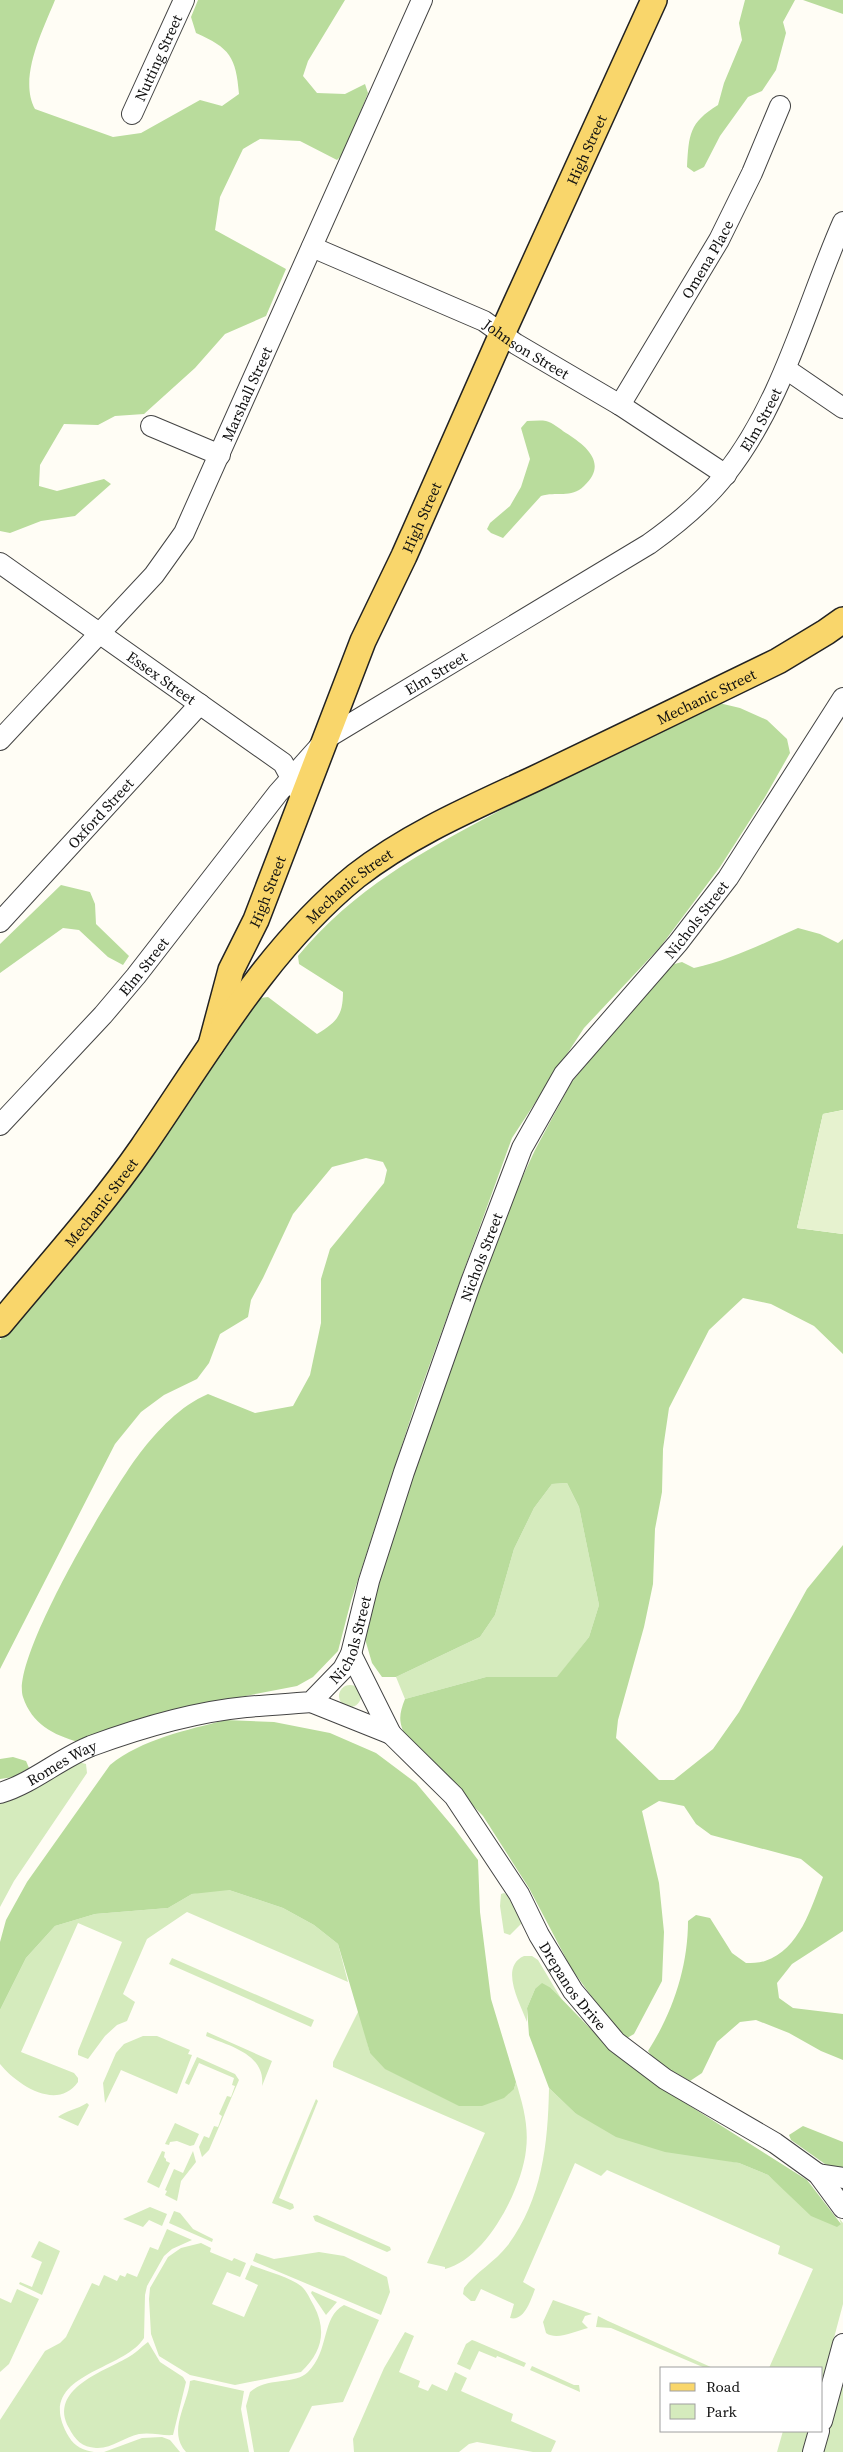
<svg xmlns="http://www.w3.org/2000/svg" width="843" height="2452" font-family="'Source Serif 4',serif">
<style>
.green{fill:#d5ebbd}
.forest{fill:#b9dc9c}
.pitch{fill:#e6f2cf}
.lines{fill:none;stroke-linecap:round;stroke-linejoin:round}
.minor-casing{stroke:#444;stroke-width:22}
.major-casing{stroke:#222;stroke-width:28}
.minor{stroke:#fff;stroke-width:20}
.major{stroke:#f9d66b;stroke-width:25}
.labels{text-anchor:middle;dominant-baseline:central;stroke-width:5;stroke-linejoin:round;paint-order:stroke}
.street-label{font-size:15px;fill:#111;stroke:#fff}
</style>
<rect width="100%" height="100%" fill="#fffdf5"/>
<!-- green -->
<g class="green">
<polygon points="567,1483 579,1507 599,1605 589,1637 557,1678 486,1677 405,1699 396,1677 480,1637 495,1615 514,1549 534,1508 552,1484"/>
<circle cx="350" cy="1696" r="11"/>
<polygon points="78,1762 86,1764 87,1773 14,1881 0,1907 0,1803 12,1799"/>
<path d="M212,1890H229L283,1908L314,1925L338,1944L348,1982L187,1912L147,1939L123,1994L135,2002L127,2021L117,2025L105,2036L88,2059L78,2055V2051L122,1942L78,1923L21,2052L74,2073L78,2078V2082C57,2112 16,2084 0,2064V2010L26,1958L55,1926L95,1914L168,1908L192,1894Z"/>
<path d="M504,1893C513,1898 521,1914 521,1924L510,1935L504,1933L500,1906L501,1894Z"/>
<path d="M524,1956H532L538,1960L562,2000L551,1988L535,1989L527,2008V2022C520,2003 499,1967 524,1956Z"/>
<polygon points="172,1958 314,2020 311,2027 169,1964"/>
<path d="M359,2010L370,2053L514,2089L516,2082C523,2105 529,2126 526,2150C522,2189 486,2259 445,2269V2267L427,2263L485,2133L333,2067V2062Z"/>
<path d="M207,2032L272,2061L262,2086C266,2054 229,2046 206,2036Z"/>
<polygon points="143,2036 157,2036 190,2050 188,2054 192,2055 177,2094 121,2070 105,2103 103,2083 116,2053 124,2044"/>
<polygon points="197,2057 235,2074 239,2080 209,2150 202,2157 199,2147 204,2136 209,2138 214,2126 218,2127 222,2116 219,2114 227,2096 231,2097 235,2086 232,2085 234,2078 199,2063 189,2085 185,2083"/>
<path d="M549,2088L575,2113L711,2157L739,2163L768,2175L785,2190L841,2224L839,2218L843,2223V2304L822,2383V2368H769L813,2269L778,2254L780,2246L607,2170L601,2176L575,2163L523,2282L535,2289C531,2300 524,2322 510,2318L514,2304L481,2289L475,2301H471L463,2294L464,2288C476,2272 495,2262 508,2245C542,2199 548,2144 549,2088Z"/>
<polygon points="316,2099 318,2101 279,2198 293,2204 294,2208 290,2210 272,2203"/>
<path d="M87,2103L89,2105L78,2126L58,2117C65,2111 78,2109 87,2103Z"/>
<polygon points="175,2123 199,2134 194,2145 190,2146 177,2141 170,2142 169,2145 165,2144"/>
<polygon points="162,2151 165,2152 164,2157 166,2159 166,2161 170,2163 159,2188 147,2182"/>
<polygon points="193,2151 196,2162 181,2181 177,2201 165,2195 167,2191 165,2190 174,2169 183,2173"/>
<polygon points="150,2207 167,2214 162,2226 149,2220 143,2227 123,2219"/>
<polygon points="174,2211 180,2213 193,2229 213,2239 212,2242 169,2223"/>
<polygon points="317,2215 390,2247 391,2250 387,2252 315,2221 313,2216"/>
<path d="M167,2229L192,2240L172,2249L164,2256L147,2286L145,2295L144,2338C123,2372 31,2374 69,2437C75,2447 83,2450 94,2452H0V2420L45,2351L60,2343L66,2337L92,2283L99,2286L104,2275L117,2281L120,2275L125,2277L127,2273L137,2277L150,2247L158,2250Z"/>
<polygon points="39,2241 60,2251 42,2295 19,2284 20,2282 32,2287 42,2262 31,2257"/>
<path d="M201,2243L211,2248L210,2252L232,2261L234,2258L246,2263L240,2277L227,2272L212,2304L244,2317L258,2285L245,2279L251,2265C265,2271 290,2277 301,2286C307,2291 310,2299 314,2306C327,2331 322,2352 301,2372L235,2385L190,2375L159,2356L151,2334L149,2299L150,2288L168,2257L181,2248Z"/>
<polygon points="319,2252 344,2256 387,2277 390,2292 381,2315 253,2261 256,2253 274,2259"/>
<polygon points="17,2289 39,2299 9,2364 0,2372 0,2298 11,2303"/>
<polygon points="312,2291 337,2302 326,2315 311,2293"/>
<path d="M553,2300L592,2314L585,2316L582,2322L588,2328C575,2331 557,2341 546,2333L543,2322Z"/>
<path d="M344,2305L379,2320L343,2402L312,2406L289,2452H254L246,2406L250,2392C268,2376 293,2386 308,2372C330,2350 321,2317 344,2305Z"/>
<polygon points="598,2316 608,2321 713,2368 705,2368 611,2328 596,2327"/>
<polygon points="405,2332 414,2336 399,2372 420,2381 418,2387 428,2391 432,2384 447,2391 455,2372 467,2378 461,2391 513,2414 511,2421 556,2441 551,2452 533,2452 477,2442 469,2444 459,2452 354,2452 353,2439 384,2368"/>
<polygon points="472,2340 475,2341 526,2363 524,2367 497,2356 496,2358 479,2351 470,2370 457,2364 466,2344"/>
<path d="M148,2342L160,2362L183,2377L186,2382L173,2435C163,2436 151,2432 139,2434C124,2437 112,2449 96,2448C82,2447 75,2440 69,2428C48,2390 102,2372 127,2358C135,2354 141,2347 148,2342Z"/>
<polygon points="532,2366 574,2385 579,2385 580,2392 530,2370"/>
<polygon points="843,2378 843,2452 823,2452"/>
<path d="M194,2380L244,2391L241,2409L249,2452H186C167,2431 188,2404 190,2381Z"/>
<polygon points="783,2431 809,2431 803,2452 777,2452"/>
<polygon points="162,2437 170,2440 180,2452 104,2452 142,2438"/>
</g>
<!-- forest -->
<g class="forest">
<path d="M0,0H55C43,30 18,78 35,109L113,137L141,133L200,100L222,106L239,94C236,57 230,48 196,33L191,17L198,0H345L308,61L303,76L317,93L345,94L365,84L368,93L344,153L337,160L300,141L260,139L243,149L220,197L215,230L286,269L266,316L225,334L195,368L144,414L115,416L98,425L64,424L40,465L39,486L57,491L104,479L111,484L75,516L41,521L10,533L0,531Z"/>
<path d="M745,0H795L783,22L786,33L776,70L762,91L748,97L720,136L704,167L694,172L687,167C689,134 689,123 718,105L724,83L742,40L739,23Z"/>
<polygon points="803,0 843,0 843,14"/>
<path d="M527,421C533,421 540,420 546,421C552,422 560,429 566,433C585,445 609,463 584,486C571,499 556,491 541,496L503,538L491,533L487,529L490,523L510,506L521,487L530,459L521,428Z"/>
<path d="M719,703L740,708L767,720L787,739L790,753L765,797L720,867L661,946L584,1028L512,1138L415,1405L351,1601L338,1651L313,1677L297,1686L230,1699L79,1742C53,1735 32,1724 23,1697C10,1659 113,1488 140,1453C158,1430 180,1406 208,1394L255,1413L293,1406L310,1375L321,1323V1279L330,1249L384,1183L387,1170L383,1162L366,1158L332,1167L293,1214L263,1278L251,1300L248,1317L220,1334L209,1363L197,1379L164,1395L141,1412L115,1444L0,1669V1340L100,1226L260,998L268,997L317,1034C337,1022 343,1015 343,992L299,964L298,956C354,889 421,852 497,812C569,773 645,739 719,703Z"/>
<polygon points="61,885 90,892 95,904 96,924 129,956 123,965 108,957 79,930 63,928 0,973 0,944"/>
<path d="M798,928L820,934L838,943L843,939V1110L823,1114L797,1228L843,1234V1354L814,1326L771,1304L743,1298L709,1330L669,1408L663,1449L662,1492L655,1529L653,1584L644,1627L618,1720L616,1738L659,1780H674L713,1749L739,1712L807,1589L843,1545V1931L792,1964L777,1983L779,1998L793,2008L843,2014V2060L821,2051L789,2033L756,2020L740,2022L717,2042L702,2073L690,2081L656,2062L648,2051C673,2012 688,1967 688,1921L696,1915L710,1918L732,1953L746,1963C752,1963 759,1963 765,1961C800,1949 811,1908 823,1877L801,1859L711,1835L696,1824L684,1806L659,1801L642,1811L659,1883L664,1932L662,1981L634,2034L627,2038L620,2036L571,1968L529,1888L483,1816L406,1737C398,1722 399,1714 405,1699L486,1677H557L589,1637L599,1605L579,1507L567,1483L552,1484L534,1508L514,1549L495,1615L480,1637L396,1677H382L372,1663L365,1639L383,1561L492,1243L535,1150L571,1083L667,966L682,962L694,968C731,960 764,943 798,928Z"/>
<path d="M226,1720L274,1722L330,1733L376,1753L416,1783L454,1828L478,1860L480,1912L491,1999L516,2082L514,2089L504,2098L482,2106H459L385,2069L370,2053L338,1944L314,1925L283,1908L229,1890L192,1894L168,1908L95,1914L55,1926L26,1958L0,2010V1942L6,1920L27,1882L110,1765C142,1739 187,1730 226,1720Z"/>
<polygon points="13,1757 26,1761 29,1768 14,1777 0,1779 0,1759"/>
<polygon points="542,1983 551,1988 612,2051 652,2082 807,2180 841,2224 837,2227 811,2216 768,2175 739,2163 665,2152 616,2137 575,2113 549,2088 529,2035 527,2008 535,1989"/>
<polygon points="803,2126 843,2142 843,2171 825,2164 791,2140 789,2135"/>
</g>
<!-- pitch -->
<polygon class="pitch" points="843,1110 843,1234 797,1228 823,1114"/>
<g class="lines">
<defs>
<g id="minor">
<path id="s1" d="M132,114L184,0"/>
<path id="s2" d="M312,247L484,321L516,344L620,405L726,475"/>
<polyline points="786,369 843,408"/>
<path id="s3" d="M620,405L719,240L752,173L780,106"/>
<polyline points="151,426 220,455"/>
<path id="s4" d="M0,563L283,763L297,789"/>
<path id="s5" d="M0,740L154,575L184,533L422,0"/>
<path id="s6" d="M0,922L200,704"/>
<path id="s7" d="M0,1125L103,1015L136,976L278,793L327,738L649,544C677,524 704,502 725,475C783,402 806,306 843,222"/>
<polyline points="351,1654 391,1734"/>
<path id="s8" d="M311,1702L391,1734L454,1796L519,1894L539,1935L573,1991L616,2042L665,2079L775,2143L818,2174L843,2208"/>
<path id="s9" d="M0,1793C33,1783 59,1759 91,1746C140,1728 194,1712 246,1707C267,1705 289,1704 311,1702L343,1669L351,1654L369,1581L404,1472L471,1282L522,1148L564,1074L678,943L728,878L843,698"/>
<polyline points="818,2174 843,2178"/>
<polyline points="822,2421 843,2344"/>
<polyline points="813,2452 819,2431"/>
</g>
<g id="major">
<path id="s10" d="M211,1045L231,970L256,920L363,641L404,556L502,334L654,0"/>
<path id="s11" d="M0,1324C48,1266 99,1210 142,1148C207,1054 266,949 356,876C410,834 474,807 536,778C617,739 697,701 778,661L826,632L843,620"/>
</g>
</defs>
<!-- minor casing -->
<use href="#minor" class="minor-casing"/>
<!-- major casing -->
<use href="#major" class="major-casing"/>
<!-- minor -->
<use href="#minor" class="minor"/>
<!-- major -->
<use href="#major" class="major"/>
</g>
<g class="labels">
<!-- street labels -->
<g class="street-label">
<text stroke="none"><textPath href="#s1" startOffset="62">Nutting Street</textPath></text>
<text stroke="none"><textPath href="#s10" startOffset="972">High Street</textPath></text>
<text stroke="none"><textPath href="#s3" startOffset="170">Omena Place</textPath></text>
<text stroke="none"><textPath href="#s2" startOffset="238">Johnson Street</textPath></text>
<text stroke="none"><textPath href="#s5" startOffset="430">Marshall Street</textPath></text>
<text stroke="none"><textPath href="#s7" startOffset="1052">Elm Street</textPath></text>
<text stroke="none"><textPath href="#s10" startOffset="569">High Street</textPath></text>
<text stroke="none"><textPath href="#s7" startOffset="634">Elm Street</textPath></text>
<text stroke="none"><textPath href="#s4" startOffset="198">Essex Street</textPath></text>
<text stroke="none"><textPath href="#s11" startOffset="968">Mechanic Street</textPath></text>
<text stroke="none"><textPath href="#s6" startOffset="148">Oxford Street</textPath></text>
<text stroke="none"><textPath href="#s11" startOffset="562">Mechanic Street</textPath></text>
<text stroke="none"><textPath href="#s10" startOffset="164">High Street</textPath></text>
<text stroke="none"><textPath href="#s9" startOffset="1214">Nichols Street</textPath></text>
<text stroke="none"><textPath href="#s7" startOffset="214">Elm Street</textPath></text>
<text stroke="none"><textPath href="#s11" startOffset="158">Mechanic Street</textPath></text>
<text stroke="none"><textPath href="#s9" startOffset="809">Nichols Street</textPath></text>
<text stroke="none"><textPath href="#s9" startOffset="404">Nichols Street</textPath></text>
<text stroke="none"><textPath href="#s9" startOffset="69">Romes Way</textPath></text>
<text stroke="none"><textPath href="#s8" startOffset="399">Drepanos Drive</textPath></text>
</g>
</g>
<!-- legend -->
<rect x="660" y="2367" width="162" height="65" fill="#ffffff" stroke="#a0a0a0"/>
<rect x="670" y="2383" width="25" height="8" fill="#f9d66b" stroke="#a0a0a0"/>
<text x="706" y="2392" font-size="15" fill="#111111">Road</text>
<rect x="670" y="2404" width="25" height="15" fill="#d5ebbd" stroke="#a0a0a0"/>
<text x="706" y="2417" font-size="15" fill="#111111">Park</text>
</svg>
